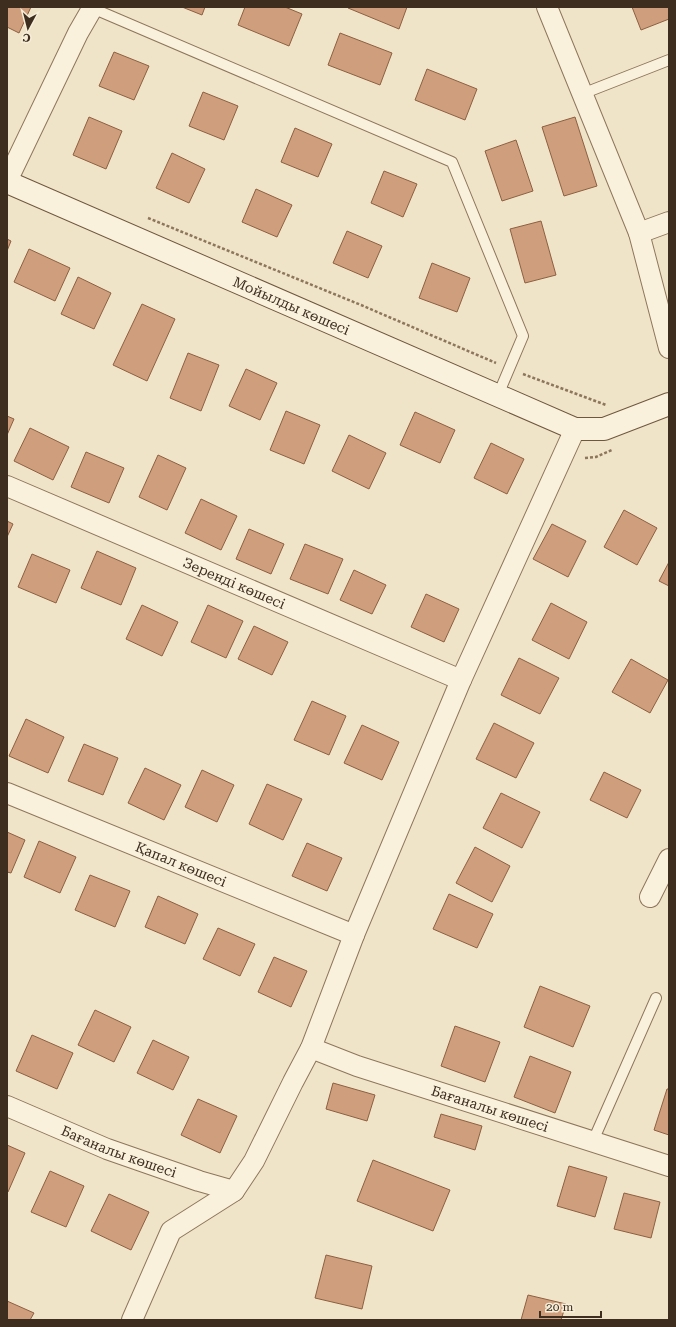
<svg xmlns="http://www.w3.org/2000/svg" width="676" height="1327" font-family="'Roboto Serif',serif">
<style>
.building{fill:#cf9f7d;stroke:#8d5f41}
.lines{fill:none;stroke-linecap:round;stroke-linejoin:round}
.lane-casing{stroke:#8d765c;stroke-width:12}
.street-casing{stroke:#8d765c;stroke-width:22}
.secondary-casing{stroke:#6f573f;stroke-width:24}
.path{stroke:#8d765c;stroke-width:2.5;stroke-dasharray:3 2;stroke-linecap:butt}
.lane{stroke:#faf1dc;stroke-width:10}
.street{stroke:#faf1dc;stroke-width:20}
.secondary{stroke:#faf1dc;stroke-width:22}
.labels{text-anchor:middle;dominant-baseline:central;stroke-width:4;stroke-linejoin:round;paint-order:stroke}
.street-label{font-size:14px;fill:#3d2e20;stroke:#f7eed8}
</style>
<rect width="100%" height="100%" fill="#f0e4c8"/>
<!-- building -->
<g class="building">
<polygon points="7,7 31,7 19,33 7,27"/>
<polygon points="182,7 205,7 202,15"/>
<polygon points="245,7 285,7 302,14 289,46 238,25"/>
<polygon points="348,7 407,7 399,29 348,8"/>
<polygon points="632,7 669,7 669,19 641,30"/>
<polygon points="340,33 392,53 380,85 328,65"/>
<polygon points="114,52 149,66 134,100 99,86"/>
<polygon points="427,69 477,89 465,120 415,100"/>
<polygon points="203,92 238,106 224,140 189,126"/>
<polygon points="89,117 122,131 106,169 73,155"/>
<polygon points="575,117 597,186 564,196 542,127"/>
<polygon points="295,128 332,144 318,177 281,162"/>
<polygon points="516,140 533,191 502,201 485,151"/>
<polygon points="172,153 205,169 189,203 156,188"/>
<polygon points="384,171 417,184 403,217 371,203"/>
<polygon points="256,189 292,205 277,237 242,222"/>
<polygon points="541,221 556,275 525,283 510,229"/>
<polygon points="347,231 382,246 368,278 333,263"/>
<polygon points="7,239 11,241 7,251"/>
<polygon points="29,249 70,268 55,301 14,282"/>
<polygon points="432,263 470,278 457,312 419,298"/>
<polygon points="78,277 111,293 94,329 61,314"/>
<polygon points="142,304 175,319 147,381 113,365"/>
<polygon points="188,353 219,365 201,411 170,398"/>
<polygon points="246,369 277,383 260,420 229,406"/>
<polygon points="286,411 320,425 304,464 270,450"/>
<polygon points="415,412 455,430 440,463 400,445"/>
<polygon points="7,416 14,419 7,435"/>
<polygon points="30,428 69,447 53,480 14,461"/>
<polygon points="349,435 386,453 369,489 332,471"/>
<polygon points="491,443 524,459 507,494 474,478"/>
<polygon points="86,452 124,468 109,503 71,487"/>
<polygon points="158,455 186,468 167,510 139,497"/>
<polygon points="201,499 237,516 221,550 185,533"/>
<polygon points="624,510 657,528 637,565 604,547"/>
<polygon points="7,521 13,524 7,537"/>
<polygon points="552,524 586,541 568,577 533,559"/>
<polygon points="249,529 284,544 271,574 236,559"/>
<polygon points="305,544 343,559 328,594 290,579"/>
<polygon points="97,551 136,568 121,605 81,588"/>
<polygon points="32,554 70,570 56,603 18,587"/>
<polygon points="669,562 669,586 659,581"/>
<polygon points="354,570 386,585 372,614 340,600"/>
<polygon points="426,594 459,609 444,642 411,627"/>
<polygon points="551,603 587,622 569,659 532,640"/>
<polygon points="142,605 178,622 162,656 126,639"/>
<polygon points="208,605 243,621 226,658 191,642"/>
<polygon points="254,626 288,642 272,675 238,659"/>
<polygon points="519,658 559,678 540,714 501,695"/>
<polygon points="631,659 668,680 650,713 612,692"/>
<polygon points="312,701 346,716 329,755 294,740"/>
<polygon points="26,719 64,737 48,773 9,756"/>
<polygon points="494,723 534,743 516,778 476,759"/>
<polygon points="362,725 399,742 382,780 344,763"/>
<polygon points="84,744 118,758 103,795 68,781"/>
<polygon points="145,768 181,785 164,820 128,803"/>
<polygon points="202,770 234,785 217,822 185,807"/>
<polygon points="604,772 641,790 627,818 590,800"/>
<polygon points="267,784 302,799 283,840 249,824"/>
<polygon points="501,793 540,812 522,848 483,828"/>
<polygon points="7,832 25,840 11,873 7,872"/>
<polygon points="39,841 76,857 60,893 24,877"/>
<polygon points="307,843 342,858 327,891 292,876"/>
<polygon points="475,847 510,866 492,902 456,883"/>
<polygon points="90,875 130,891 115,927 75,910"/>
<polygon points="449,894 493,914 477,948 433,929"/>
<polygon points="158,896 198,914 185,944 145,927"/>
<polygon points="218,928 255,944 240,976 203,959"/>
<polygon points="274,957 307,971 291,1007 258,992"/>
<polygon points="540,986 590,1006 573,1047 524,1027"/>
<polygon points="95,1010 131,1027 114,1062 78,1045"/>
<polygon points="455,1026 500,1042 485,1082 441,1066"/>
<polygon points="32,1035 73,1053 57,1089 16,1071"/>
<polygon points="153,1040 189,1057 173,1090 137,1073"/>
<polygon points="530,1056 571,1072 555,1113 514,1097"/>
<polygon points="333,1083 375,1095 367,1121 326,1109"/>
<polygon points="667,1089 669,1089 669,1135 654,1130"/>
<polygon points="198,1099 237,1116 220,1153 181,1135"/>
<polygon points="441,1114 482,1126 475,1150 434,1137"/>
<polygon points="7,1145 25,1153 8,1192 7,1191"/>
<polygon points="373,1160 450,1190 433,1231 357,1201"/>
<polygon points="569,1166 607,1177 595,1217 557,1206"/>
<polygon points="50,1171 84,1186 66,1227 31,1212"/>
<polygon points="624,1193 660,1202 651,1238 614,1229"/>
<polygon points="109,1194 149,1212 131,1250 91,1231"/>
<polygon points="326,1255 372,1266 362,1309 315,1298"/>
<polygon points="528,1295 566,1304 561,1320 521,1320"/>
<polygon points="7,1301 34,1313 30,1320 7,1320"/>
</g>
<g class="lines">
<defs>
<g id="lane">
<polyline points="92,8 452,162 523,336 498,395"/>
<polyline points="582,94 669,60"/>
<polyline points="593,1141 656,998"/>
</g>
<g id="street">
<polyline points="547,7 639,233 669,348"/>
<polyline points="7,181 78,33 93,7"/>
<polyline points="639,233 669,222"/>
<path id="s1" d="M7,486L461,680"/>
<path id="s2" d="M7,793L354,935"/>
<polyline points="650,897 669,859"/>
<path id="s3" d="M311,1048L357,1066L669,1166"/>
<path id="s4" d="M7,1106L107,1149L199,1181L234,1191"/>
<polyline points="132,1320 171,1231 234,1191 254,1161 293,1082 311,1048 354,935 461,680 575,429"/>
</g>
<g id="secondary">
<path id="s5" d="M7,182L575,429H604L669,404"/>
</g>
</defs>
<!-- lane casing -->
<use href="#lane" class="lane-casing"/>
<!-- street casing -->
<use href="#street" class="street-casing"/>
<!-- secondary casing -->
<use href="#secondary" class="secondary-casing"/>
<!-- path -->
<g class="path">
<polyline points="148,218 361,305 496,363"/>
<polyline points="523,374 606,405"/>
<polyline points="585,458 596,457 612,450"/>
</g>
<!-- lane -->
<use href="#lane" class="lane"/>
<!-- street -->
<use href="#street" class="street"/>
<!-- secondary -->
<use href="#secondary" class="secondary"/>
</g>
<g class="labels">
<!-- street labels -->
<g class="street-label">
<text stroke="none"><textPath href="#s5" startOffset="310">Мойылды көшесі</textPath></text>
<text stroke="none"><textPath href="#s1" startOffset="247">Зеренді көшесі</textPath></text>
<text stroke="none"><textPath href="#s2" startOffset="188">Қапал көшесі</textPath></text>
<text stroke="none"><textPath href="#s3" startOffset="189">Бағаналы көшесі</textPath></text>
<text stroke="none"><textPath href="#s4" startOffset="121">Бағаналы көшесі</textPath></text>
</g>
</g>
<!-- border -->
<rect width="676" height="1327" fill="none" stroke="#3d2e20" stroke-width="16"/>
<!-- north arrow -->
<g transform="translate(28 28) rotate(187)" stroke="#f7eed8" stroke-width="3" paint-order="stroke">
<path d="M0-3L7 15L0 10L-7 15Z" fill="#3d2e20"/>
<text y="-6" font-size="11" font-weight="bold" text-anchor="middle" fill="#3d2e20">С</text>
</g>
<!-- scale -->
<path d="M540 1311v6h61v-6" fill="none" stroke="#3d2e20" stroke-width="2"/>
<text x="546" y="1311" font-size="12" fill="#3d2e20" stroke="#f7eed8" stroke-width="3" paint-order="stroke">20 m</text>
</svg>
